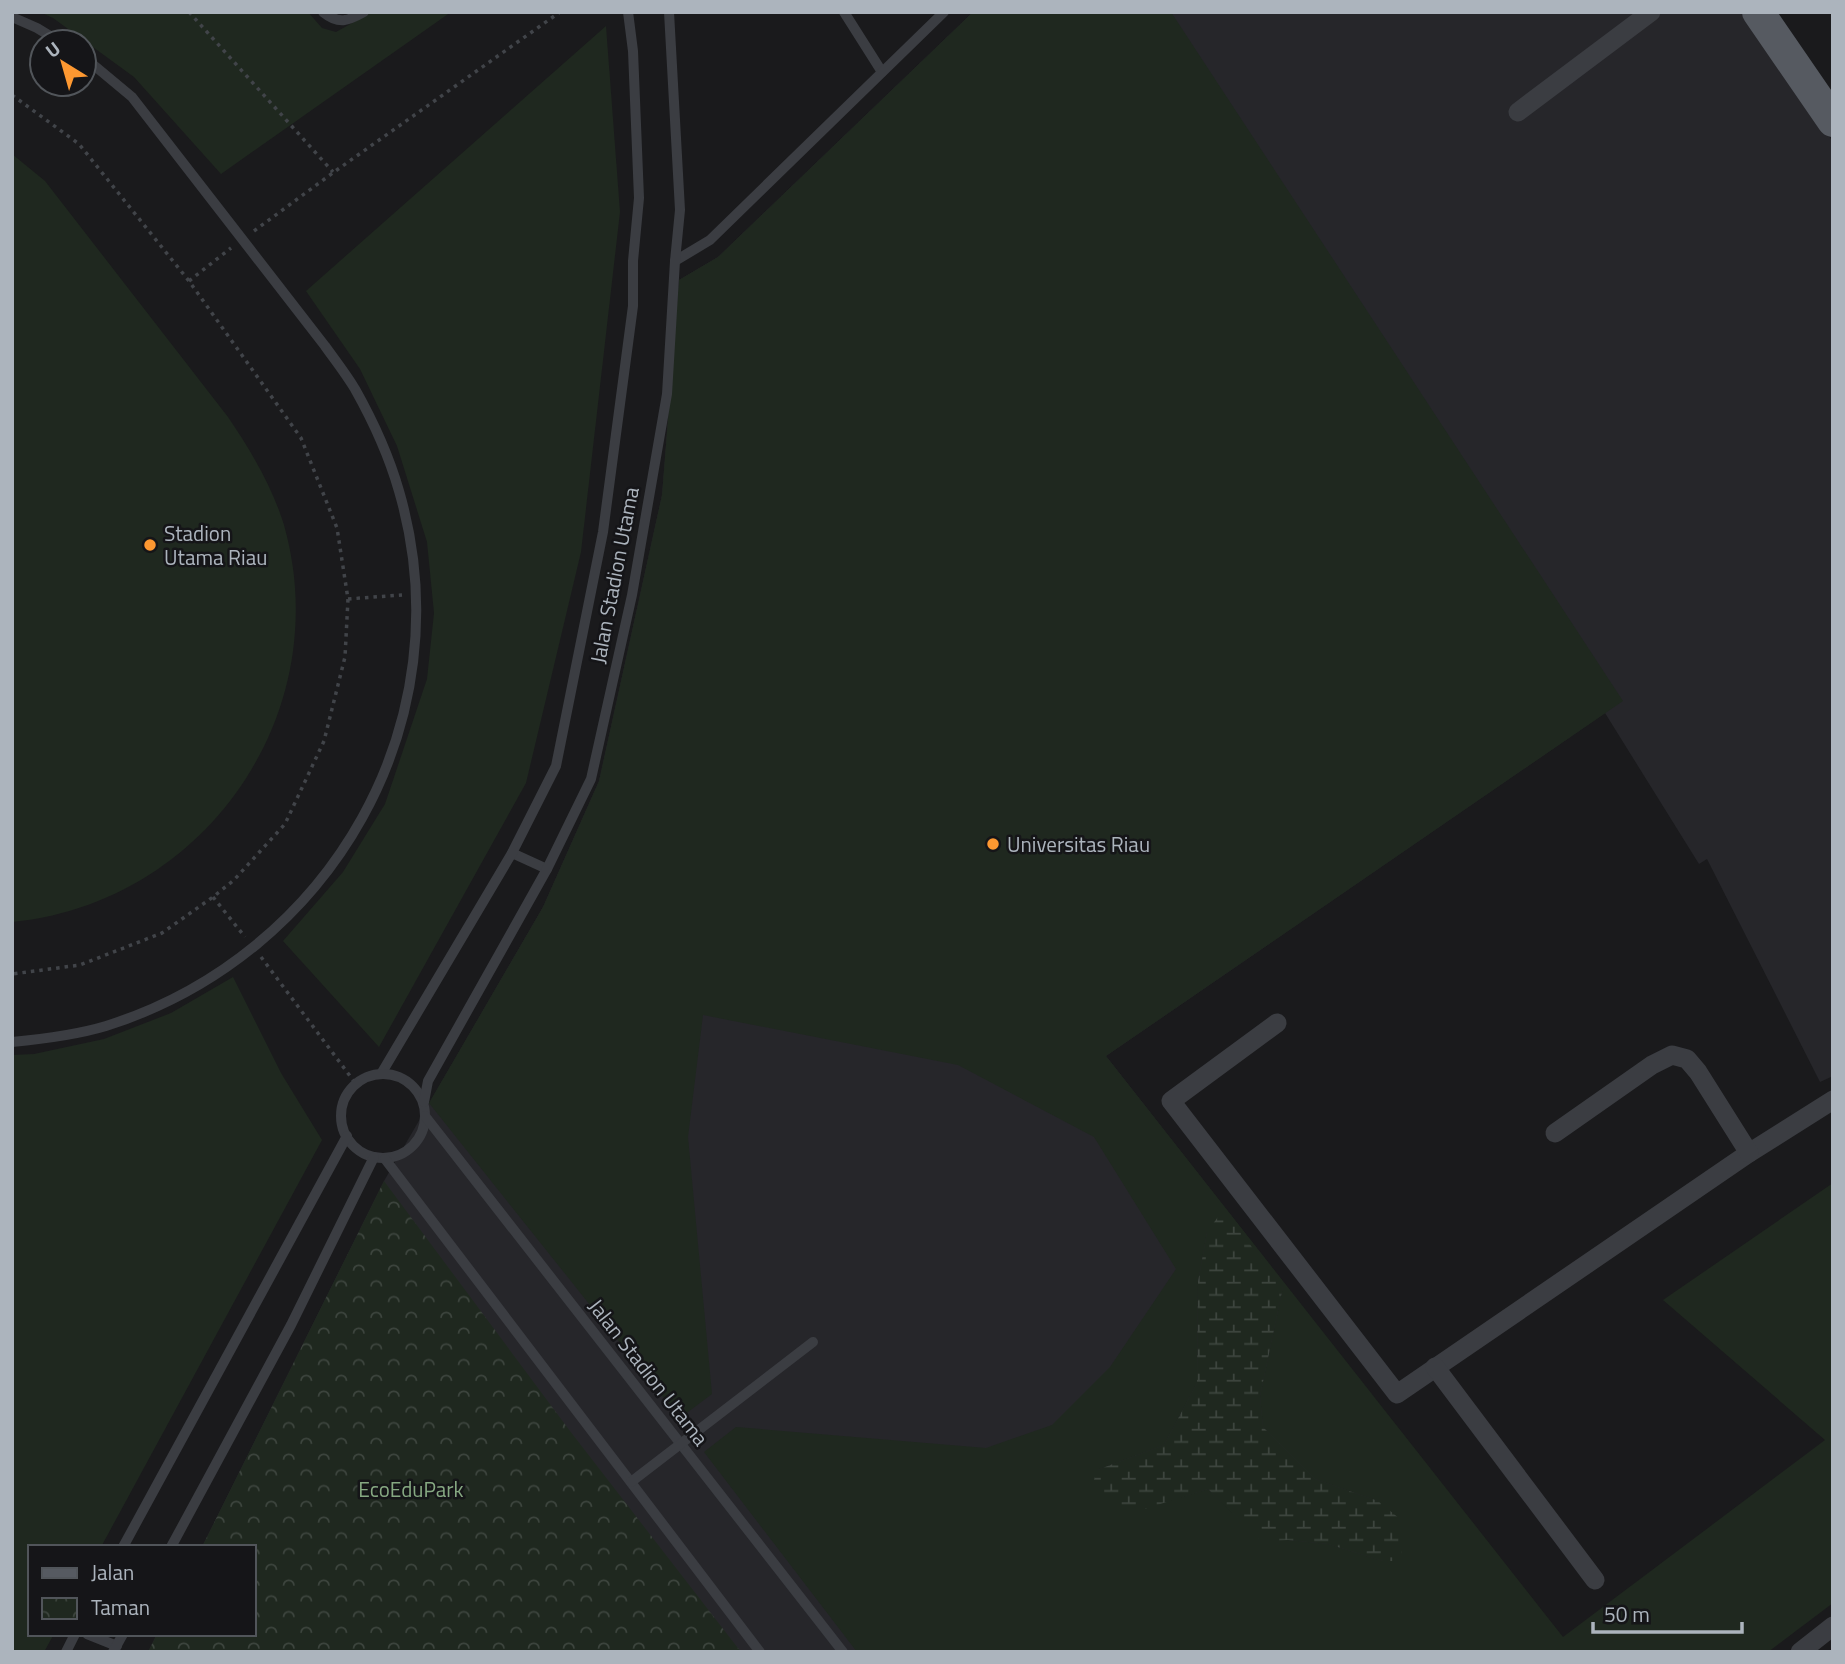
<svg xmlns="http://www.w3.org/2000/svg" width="1845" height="1664" font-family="'Titillium Web',sans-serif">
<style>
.built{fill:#26262a}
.green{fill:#1f281f;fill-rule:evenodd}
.wetland{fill:url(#wetland-marsh)}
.park{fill:url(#park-crowns)}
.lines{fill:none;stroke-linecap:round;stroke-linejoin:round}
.path{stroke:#414449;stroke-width:3.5;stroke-dasharray:3.5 5;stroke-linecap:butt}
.service{stroke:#3b3d42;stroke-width:10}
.minor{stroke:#3b3d42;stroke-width:19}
.primary{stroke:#565a61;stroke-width:32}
.poi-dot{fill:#fd9831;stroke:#151518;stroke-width:2.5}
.labels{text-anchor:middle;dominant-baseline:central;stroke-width:5;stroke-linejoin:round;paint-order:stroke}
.poi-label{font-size:21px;fill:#acb4bd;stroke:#151518;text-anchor:start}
.street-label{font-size:21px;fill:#acb4bd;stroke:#151518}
.park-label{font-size:21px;fill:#86a882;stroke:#151518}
</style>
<defs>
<pattern id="wetland-marsh" width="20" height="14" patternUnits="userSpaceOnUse" patternTransform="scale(1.75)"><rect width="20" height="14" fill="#1f281f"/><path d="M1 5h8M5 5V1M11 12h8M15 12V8" fill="none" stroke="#3d453e"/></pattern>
<pattern id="park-crowns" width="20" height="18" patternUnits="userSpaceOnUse" patternTransform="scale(1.75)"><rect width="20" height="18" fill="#1f281f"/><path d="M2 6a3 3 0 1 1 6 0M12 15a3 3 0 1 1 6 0" fill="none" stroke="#3d453e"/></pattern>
</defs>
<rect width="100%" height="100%" fill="#1a1a1c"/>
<!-- built -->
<polygon class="built" points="973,12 1743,12 1833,142 1833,1076 1820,1082 1707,859 1699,864 1605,713 1106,1056 1573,1652 148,1652 157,1634 254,1634 254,1547 202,1547 384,1181 543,907 599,781 662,495 679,280 718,257"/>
<!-- green -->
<g class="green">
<polygon points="40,12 308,12 322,28 336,32 372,12 451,12 221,174 134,77 53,18"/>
<path d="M973,12H1171L1623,701L1106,1056L1563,1637L1825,1440L1663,1300L1833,1183V1603L1768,1652H857L704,1452L736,1427L986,1448L1052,1425L1110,1367L1176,1269L1094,1137L958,1065L703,1015L688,1137L712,1394L680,1418L429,1103L543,907L599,781L662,495L679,280L718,257ZM1207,1232L1283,1287L1260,1396L1263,1427L1315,1479L1378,1501L1383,1561L1328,1544L1288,1540H1261L1208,1489L1138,1510L1097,1470L1164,1445L1197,1383L1198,1282Z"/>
<polygon points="606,26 620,212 581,552 526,783 379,1047 283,941 343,872 385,804 427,679 434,613 427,542 397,446 360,369 306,291"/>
<path d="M12,154L45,181L228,417C251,451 272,486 284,525C337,713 205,903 12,922Z"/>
<polygon points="233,977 281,1073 322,1140 101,1547 30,1547 30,1634 54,1634 44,1652 12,1652 12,1055 34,1054 104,1039 171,1013"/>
</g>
<!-- wetland -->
<polygon class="wetland" points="1223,1210 1283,1287 1260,1396 1263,1427 1315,1479 1378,1501 1400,1519 1402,1561 1383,1561 1328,1544 1288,1540 1261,1541 1208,1489 1138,1511 1109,1507 1093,1483 1097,1470 1164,1445 1197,1383 1198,1282 1207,1232"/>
<!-- park -->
<polygon class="park" points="384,1181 570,1431 741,1652 148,1652 157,1634 254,1634 254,1547 202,1547"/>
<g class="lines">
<!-- path -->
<g class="path">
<polyline points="189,12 333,172"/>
<polyline points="12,95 79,144 189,281 301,438 337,528 348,599 345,657 324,741 285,824 234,880 213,897 162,933 80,965 12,974"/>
<polyline points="254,231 334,172 560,12"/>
<polyline points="189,281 231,248"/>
<polyline points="348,599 402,595"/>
<polyline points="213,897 245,937"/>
<polyline points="261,957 356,1084"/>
</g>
<!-- service -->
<g class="service">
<path d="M323,12C339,25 348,21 364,12"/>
<polyline points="844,12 882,72"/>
<polyline points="12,17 37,28 60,42"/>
<polyline points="675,261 710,240 944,12"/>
<polyline points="512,853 547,869"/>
<path d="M12,1042C44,1039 76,1035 106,1026C331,955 466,721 399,491C389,456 373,421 355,389C346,374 335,360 325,346L132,97L84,57"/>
<polyline points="381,1074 512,853 556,766 603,532 633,306 633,261 639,198 633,51 628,12"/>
<circle cx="383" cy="1116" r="42"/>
<polyline points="424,1102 428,1081 547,869 591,779 632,595 667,394 675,261 680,210 669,12"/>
<polyline points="425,1116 843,1652"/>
<polyline points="385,1159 760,1652"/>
<polyline points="631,1482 813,1342"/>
<polyline points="123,1547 347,1136"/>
<polyline points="171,1547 291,1325 374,1157"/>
<polyline points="87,1634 117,1646"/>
<polyline points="66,1652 75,1634"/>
<polyline points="113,1652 123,1634"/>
</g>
<!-- minor -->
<g class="minor">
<polyline points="1518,112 1651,12"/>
<polyline points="1277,1023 1171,1101 1397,1394 1749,1153 1833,1100"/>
<polyline points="1555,1133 1652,1065 1672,1055 1687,1059 1698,1072 1749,1153"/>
<polyline points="1435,1367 1595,1580"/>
<polyline points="1800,1652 1833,1626"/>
</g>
<!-- primary -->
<polyline class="primary" points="1758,12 1833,121"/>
</g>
<!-- markers -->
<g class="poi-dot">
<circle cx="150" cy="545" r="7"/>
<circle cx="993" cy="844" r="7"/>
</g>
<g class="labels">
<!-- poi labels -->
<g class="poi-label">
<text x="164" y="533">Stadion<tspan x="164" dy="24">Utama Riau</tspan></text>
<text x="1007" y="844">Universitas Riau</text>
</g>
<!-- street labels -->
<g class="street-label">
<text transform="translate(614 575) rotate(-79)">Jalan Stadion Utama</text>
<text transform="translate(649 1372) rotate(52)">Jalan Stadion Utama</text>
</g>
<!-- park labels -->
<g class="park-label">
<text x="411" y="1489">EcoEduPark</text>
</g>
</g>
<!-- border -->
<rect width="1845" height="1664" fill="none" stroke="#acb4bd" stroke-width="28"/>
<!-- legend -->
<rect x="28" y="1545" width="228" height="91" fill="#151518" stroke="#51555a" stroke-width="2"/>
<rect x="42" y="1568" width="35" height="10" fill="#565a61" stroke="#51555a" stroke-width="2"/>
<text x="91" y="1580" font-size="21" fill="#acb4bd">Jalan</text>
<rect x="42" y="1598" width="35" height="21" fill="url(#park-crowns)" stroke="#51555a" stroke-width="2"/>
<text x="91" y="1615" font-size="21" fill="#acb4bd">Taman</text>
<!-- north arrow -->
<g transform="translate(63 63) rotate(323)"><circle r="33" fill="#151518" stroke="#51555a" stroke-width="2"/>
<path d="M0-5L12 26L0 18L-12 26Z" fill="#fd9831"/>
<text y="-10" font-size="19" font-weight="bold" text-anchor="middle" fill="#acb4bd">U</text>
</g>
<!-- scale -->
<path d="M1593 1622v10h149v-10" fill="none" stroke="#acb4bd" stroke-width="3.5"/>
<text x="1604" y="1622" font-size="21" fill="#acb4bd" stroke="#151518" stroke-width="5" paint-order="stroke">50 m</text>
</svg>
